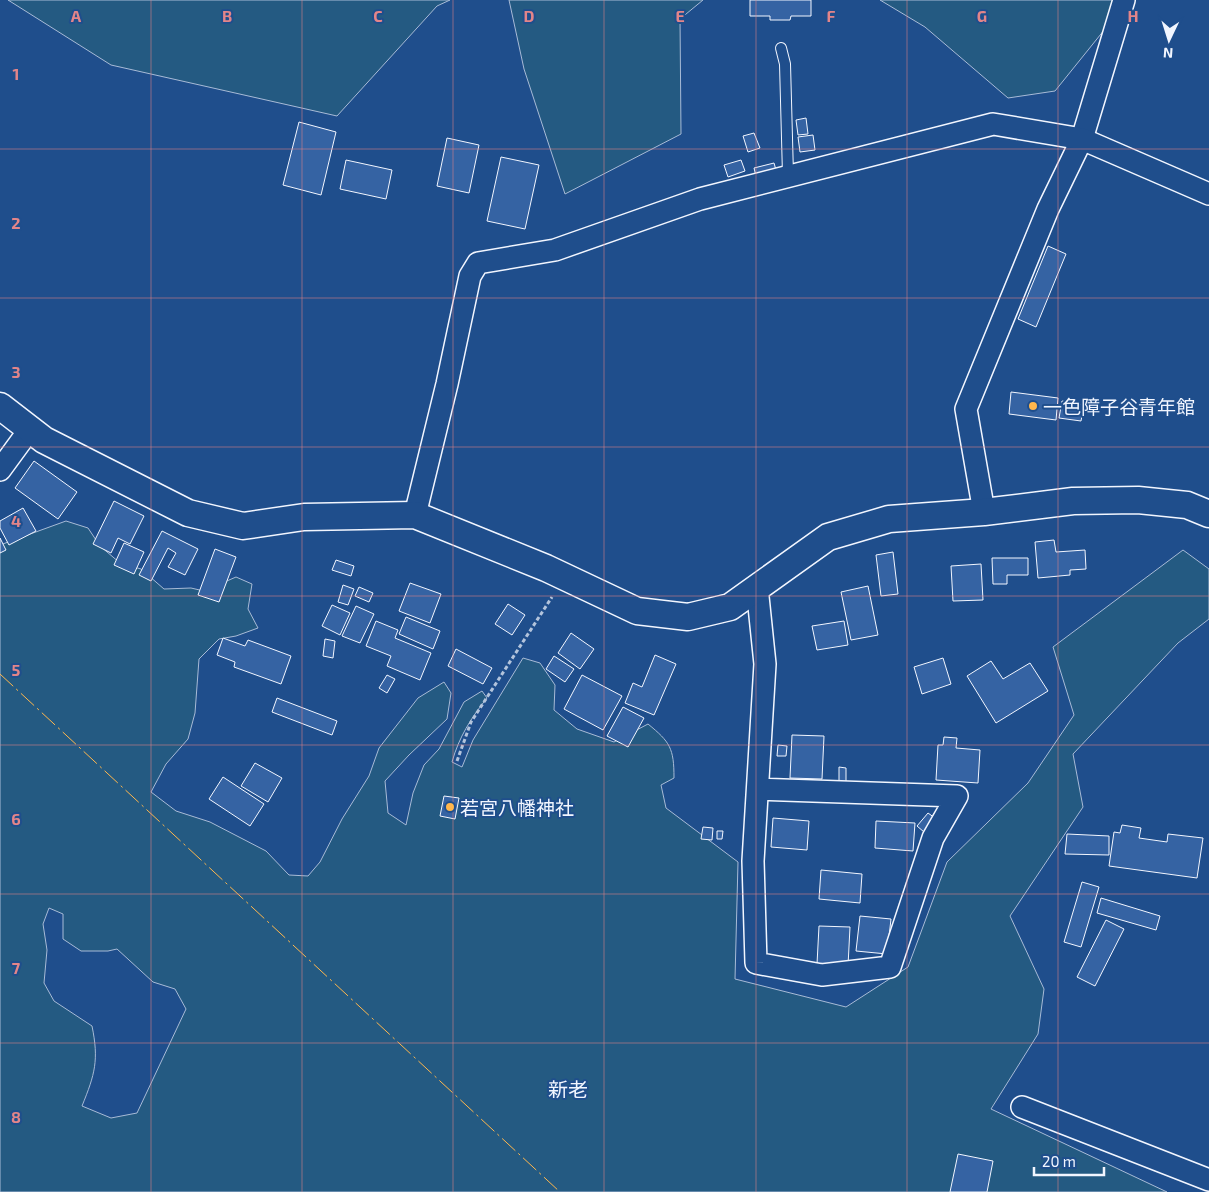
<svg xmlns="http://www.w3.org/2000/svg" width="1209" height="1192" font-family="'Exo 2','Noto Sans JP',sans-serif">
<style>
.green{fill:#245a82;stroke:#a8bbd7;fill-rule:evenodd}
.building{fill:#3563a3;stroke:#f2f6ff}
.lines{fill:none;stroke-linecap:round;stroke-linejoin:round}
.service-casing{stroke:#f2f6ff;stroke-width:12}
.minor-casing{stroke:#f2f6ff;stroke-width:24}
.tertiary-casing{stroke:#f2f6ff;stroke-width:29}
.path{stroke:#b3c4dc;stroke-width:3;stroke-dasharray:4 2.5;stroke-linecap:butt}
.service{stroke:#1f4e8c;stroke-width:10}
.minor{stroke:#1f4e8c;stroke-width:21}
.tertiary{stroke:#1f4e8c;stroke-width:26}
.power{stroke:#ffb74d;stroke-width:1;stroke-dasharray:18 4 2.5 4;stroke-linecap:butt}
.grid{fill:none;stroke:#e38589;stroke-width:1;stroke-opacity:0.55}
.poi-dot{fill:#ffb74d;stroke:#1f4e8c;stroke-width:2}
.labels{text-anchor:middle;dominant-baseline:central;stroke-width:4;stroke-linejoin:round;paint-order:stroke}
.poi-label{font-size:19px;fill:#f2f6ff;stroke:#1f4e8c;text-anchor:start}
.neighbourhood-label{font-size:20px;fill:#f2f6ff;stroke:#1f4e8c}
.grid-label{font-size:16px;text-anchor:middle;font-weight:bold;fill:#e38589;stroke:#1f4e8c;stroke-width:4;stroke-linejoin:round;paint-order:stroke}
</style>
<rect width="100%" height="100%" fill="#1f4e8c"/>
<!-- green -->
<g class="green">
<polygon points="8,0 450,0 437,6 337,116 111,65"/>
<polygon points="509,0 703,0 680,19 681,134 565,194 524,69"/>
<polygon points="880,0 1120,0 1109,24 1055,91 1008,98 925,27"/>
<path d="M66,521L88,528L100,546L120,563L141,569L164,589L191,588L204,591L236,577L252,584L248,609L258,628L236,636L219,639L199,659L195,713L188,739L166,764L151,792L176,811L210,822L266,851L289,875L308,876L320,862L342,819L369,776L379,748L418,698L444,682L451,693L447,719L409,755L385,781L388,813L406,825L413,793L424,765L439,749L464,702L482,691L487,698C471,718 459,737 452,762L462,767L473,740L523,658L540,663L555,685L554,710L577,729L614,742L648,724C670,742 674,748 674,778L661,785L666,808L738,862L735,979L846,1007L908,967L947,862L1028,783L1074,715L1053,647L1183,550L1209,569V619L1178,643L1073,754L1083,807L1010,916L1044,989L1038,1034L991,1109L1167,1192H0V545ZM49,908L63,914V939L81,951H108L117,949L153,982L175,989L186,1009L137,1113L111,1118L82,1106C95,1074 99,1060 92,1026L54,1001L44,983L47,950L43,924Z"/>
</g>
<!-- building -->
<g class="building">
<polygon points="750,0 811,0 811,16 791,16 790,20 770,20 770,16 750,16"/>
<polygon points="806,118 808,134 798,135 796,120"/>
<polygon points="299,122 336,132 321,195 283,185"/>
<polygon points="754,133 760,148 748,152 743,136"/>
<polygon points="813,135 815,150 800,152 798,137"/>
<polygon points="447,138 479,145 469,193 437,186"/>
<polygon points="501,157 539,165 525,229 487,221"/>
<polygon points="346,160 392,170 386,199 340,189"/>
<polygon points="741,160 745,171 728,177 724,165"/>
<polygon points="774,163 776,170 756,176 754,168"/>
<polygon points="1048,246 1066,254 1036,327 1018,319"/>
<polygon points="1011,392 1058,398 1056,420 1009,414"/>
<polygon points="1062,401 1084,405 1081,421 1059,418"/>
<polygon points="34,461 77,492 58,519 15,488"/>
<polygon points="114,501 144,516 130,544 118,538 111,553 93,544"/>
<polygon points="23,508 36,531 9,545 0,528 0,521"/>
<polygon points="162,531 198,549 185,575 168,567 176,553 168,548 151,581 139,575"/>
<polygon points="0,538 6,550 0,553"/>
<polygon points="1054,540 1056,552 1085,550 1086,569 1070,570 1070,575 1038,578 1035,542"/>
<polygon points="124,543 144,552 134,574 114,565"/>
<polygon points="215,549 236,557 219,602 198,595"/>
<polygon points="893,552 898,594 881,596 876,555"/>
<polygon points="992,558 1028,558 1028,575 1007,575 1007,584 993,584"/>
<polygon points="336,560 354,566 351,576 332,570"/>
<polygon points="981,564 983,600 953,601 951,566"/>
<polygon points="410,583 441,594 430,623 399,611"/>
<polygon points="343,585 354,589 348,605 338,602"/>
<polygon points="868,586 878,635 851,640 841,592"/>
<polygon points="359,587 373,593 369,602 355,596"/>
<polygon points="508,604 525,615 512,635 495,624"/>
<polygon points="332,605 350,613 340,635 322,626"/>
<polygon points="356,606 374,614 360,643 342,636"/>
<polygon points="406,617 440,631 433,649 399,634"/>
<polygon points="376,621 398,630 395,638 431,653 420,680 387,666 391,656 366,646"/>
<polygon points="844,621 848,645 817,650 812,626"/>
<polygon points="571,633 594,649 580,669 558,653"/>
<polygon points="223,638 245,646 248,640 291,656 281,684 234,667 235,662 217,655"/>
<polygon points="325,639 335,641 333,658 323,656"/>
<polygon points="456,649 492,668 483,684 448,666"/>
<polygon points="655,655 676,664 654,715 625,703 633,683 642,687"/>
<polygon points="554,656 574,669 565,682 546,669"/>
<polygon points="943,658 951,684 922,694 914,667"/>
<polygon points="991,661 1003,679 1030,663 1048,691 996,723 967,676"/>
<polygon points="387,675 395,679 387,693 379,688"/>
<polygon points="582,675 622,696 603,730 564,709"/>
<polygon points="277,698 337,721 332,735 272,712"/>
<polygon points="623,707 644,718 628,747 607,736"/>
<polygon points="792,735 824,736 822,779 790,778"/>
<polygon points="944,737 957,738 956,748 980,750 978,783 936,780 938,745 943,745"/>
<polygon points="778,745 787,746 786,756 777,756"/>
<polygon points="255,763 282,778 268,802 241,786"/>
<polygon points="839,767 846,768 846,782 839,782"/>
<polygon points="223,777 264,804 250,826 209,799"/>
<polygon points="444,796 459,798 455,819 440,816"/>
<polygon points="928,813 935,818 924,832 917,826"/>
<polygon points="773,818 809,821 807,850 771,847"/>
<polygon points="876,821 915,823 913,851 875,848"/>
<polygon points="1122,825 1141,828 1139,838 1167,842 1168,834 1203,838 1197,878 1109,866 1114,832 1120,833"/>
<polygon points="703,827 713,828 712,840 701,839"/>
<polygon points="717,831 723,831 722,839 717,839"/>
<polygon points="1067,834 1109,836 1109,855 1065,854"/>
<polygon points="821,870 862,874 860,903 819,899"/>
<polygon points="1082,882 1099,887 1081,947 1064,942"/>
<polygon points="1101,898 1160,916 1156,930 1097,913"/>
<polygon points="860,916 891,919 887,954 856,951"/>
<polygon points="1106,920 1124,929 1095,986 1077,977"/>
<polygon points="819,926 850,927 848,966 817,964"/>
<polygon points="958,1154 993,1161 987,1192 950,1192"/>
</g>
<g class="lines">
<defs>
<polyline id="service" points="781,48 785,64 788,175"/>
<g id="minor">
<polyline points="0,470 30,429"/>
<polyline points="984,512 966,409 1048,209 1082,139 1124,0"/>
<polyline points="415,515 447,384 470,276 478,263 555,250 700,199 993,124 1082,139 1209,194"/>
<polyline points="757,587 765,664 753,861 756,963 822,975 890,967 933,838 957,796 758,789"/>
<polyline points="1022,1107 1209,1180"/>
</g>
<polyline id="tertiary" points="0,406 44,440 188,513 243,526 304,517 415,515 546,568 637,611 688,617 730,607 828,537 889,519 984,512 1073,501 1138,500 1187,505 1209,514"/>
</defs>
<!-- service casing -->
<use href="#service" class="service-casing"/>
<!-- minor casing -->
<use href="#minor" class="minor-casing"/>
<!-- tertiary casing -->
<use href="#tertiary" class="tertiary-casing"/>
<!-- path -->
<polyline class="path" points="457,761 471,722 552,597"/>
<!-- service -->
<use href="#service" class="service"/>
<!-- minor -->
<use href="#minor" class="minor"/>
<!-- tertiary -->
<use href="#tertiary" class="tertiary"/>
<!-- power -->
<polyline class="power" points="0,674 560,1192"/>
</g>
<!-- grid -->
<path class="grid" d="M151,0V1192M302,0V1192M453,0V1192M604,0V1192M756,0V1192M907,0V1192M1058,0V1192M0,149H1209M0,298H1209M0,447H1209M0,596H1209M0,745H1209M0,894H1209M0,1043H1209"/>
<!-- markers -->
<g class="poi-dot">
<circle cx="1033" cy="406" r="5"/>
<circle cx="450" cy="807" r="5"/>
</g>
<g class="labels">
<!-- poi labels -->
<g class="poi-label">
<text x="1043" y="406">一色障子谷青年館</text>
<text x="460" y="807">若宮八幡神社</text>
</g>
<!-- neighbourhood labels -->
<g class="neighbourhood-label">
<text x="568" y="1089">新老</text>
</g>
</g>
<g class="grid-label">
<text x="76" y="22">A</text>
<text x="227" y="22">B</text>
<text x="378" y="22">C</text>
<text x="529" y="22">D</text>
<text x="680" y="22">E</text>
<text x="831" y="22">F</text>
<text x="982" y="22">G</text>
<text x="1133" y="22">H</text>
<text x="16" y="80">1</text>
<text x="16" y="229">2</text>
<text x="16" y="378">3</text>
<text x="16" y="527">4</text>
<text x="16" y="676">5</text>
<text x="16" y="825">6</text>
<text x="16" y="974">7</text>
<text x="16" y="1123">8</text>
</g>
<!-- north arrow -->
<g transform="translate(1169 40) rotate(184)" stroke="#1f4e8c" stroke-width="4" paint-order="stroke">
<path d="M0-4L9 19L0 12L-9 19Z" fill="#f2f6ff"/>
<text y="-8" font-size="14" font-weight="bold" text-anchor="middle" fill="#f2f6ff">N</text>
</g>
<!-- scale -->
<path d="M1034 1167v8h70v-8" fill="none" stroke="#f2f6ff" stroke-width="2.5"/>
<text x="1042" y="1167" font-size="15" fill="#f2f6ff" stroke="#1f4e8c" stroke-width="4" paint-order="stroke">20 m</text>
</svg>
